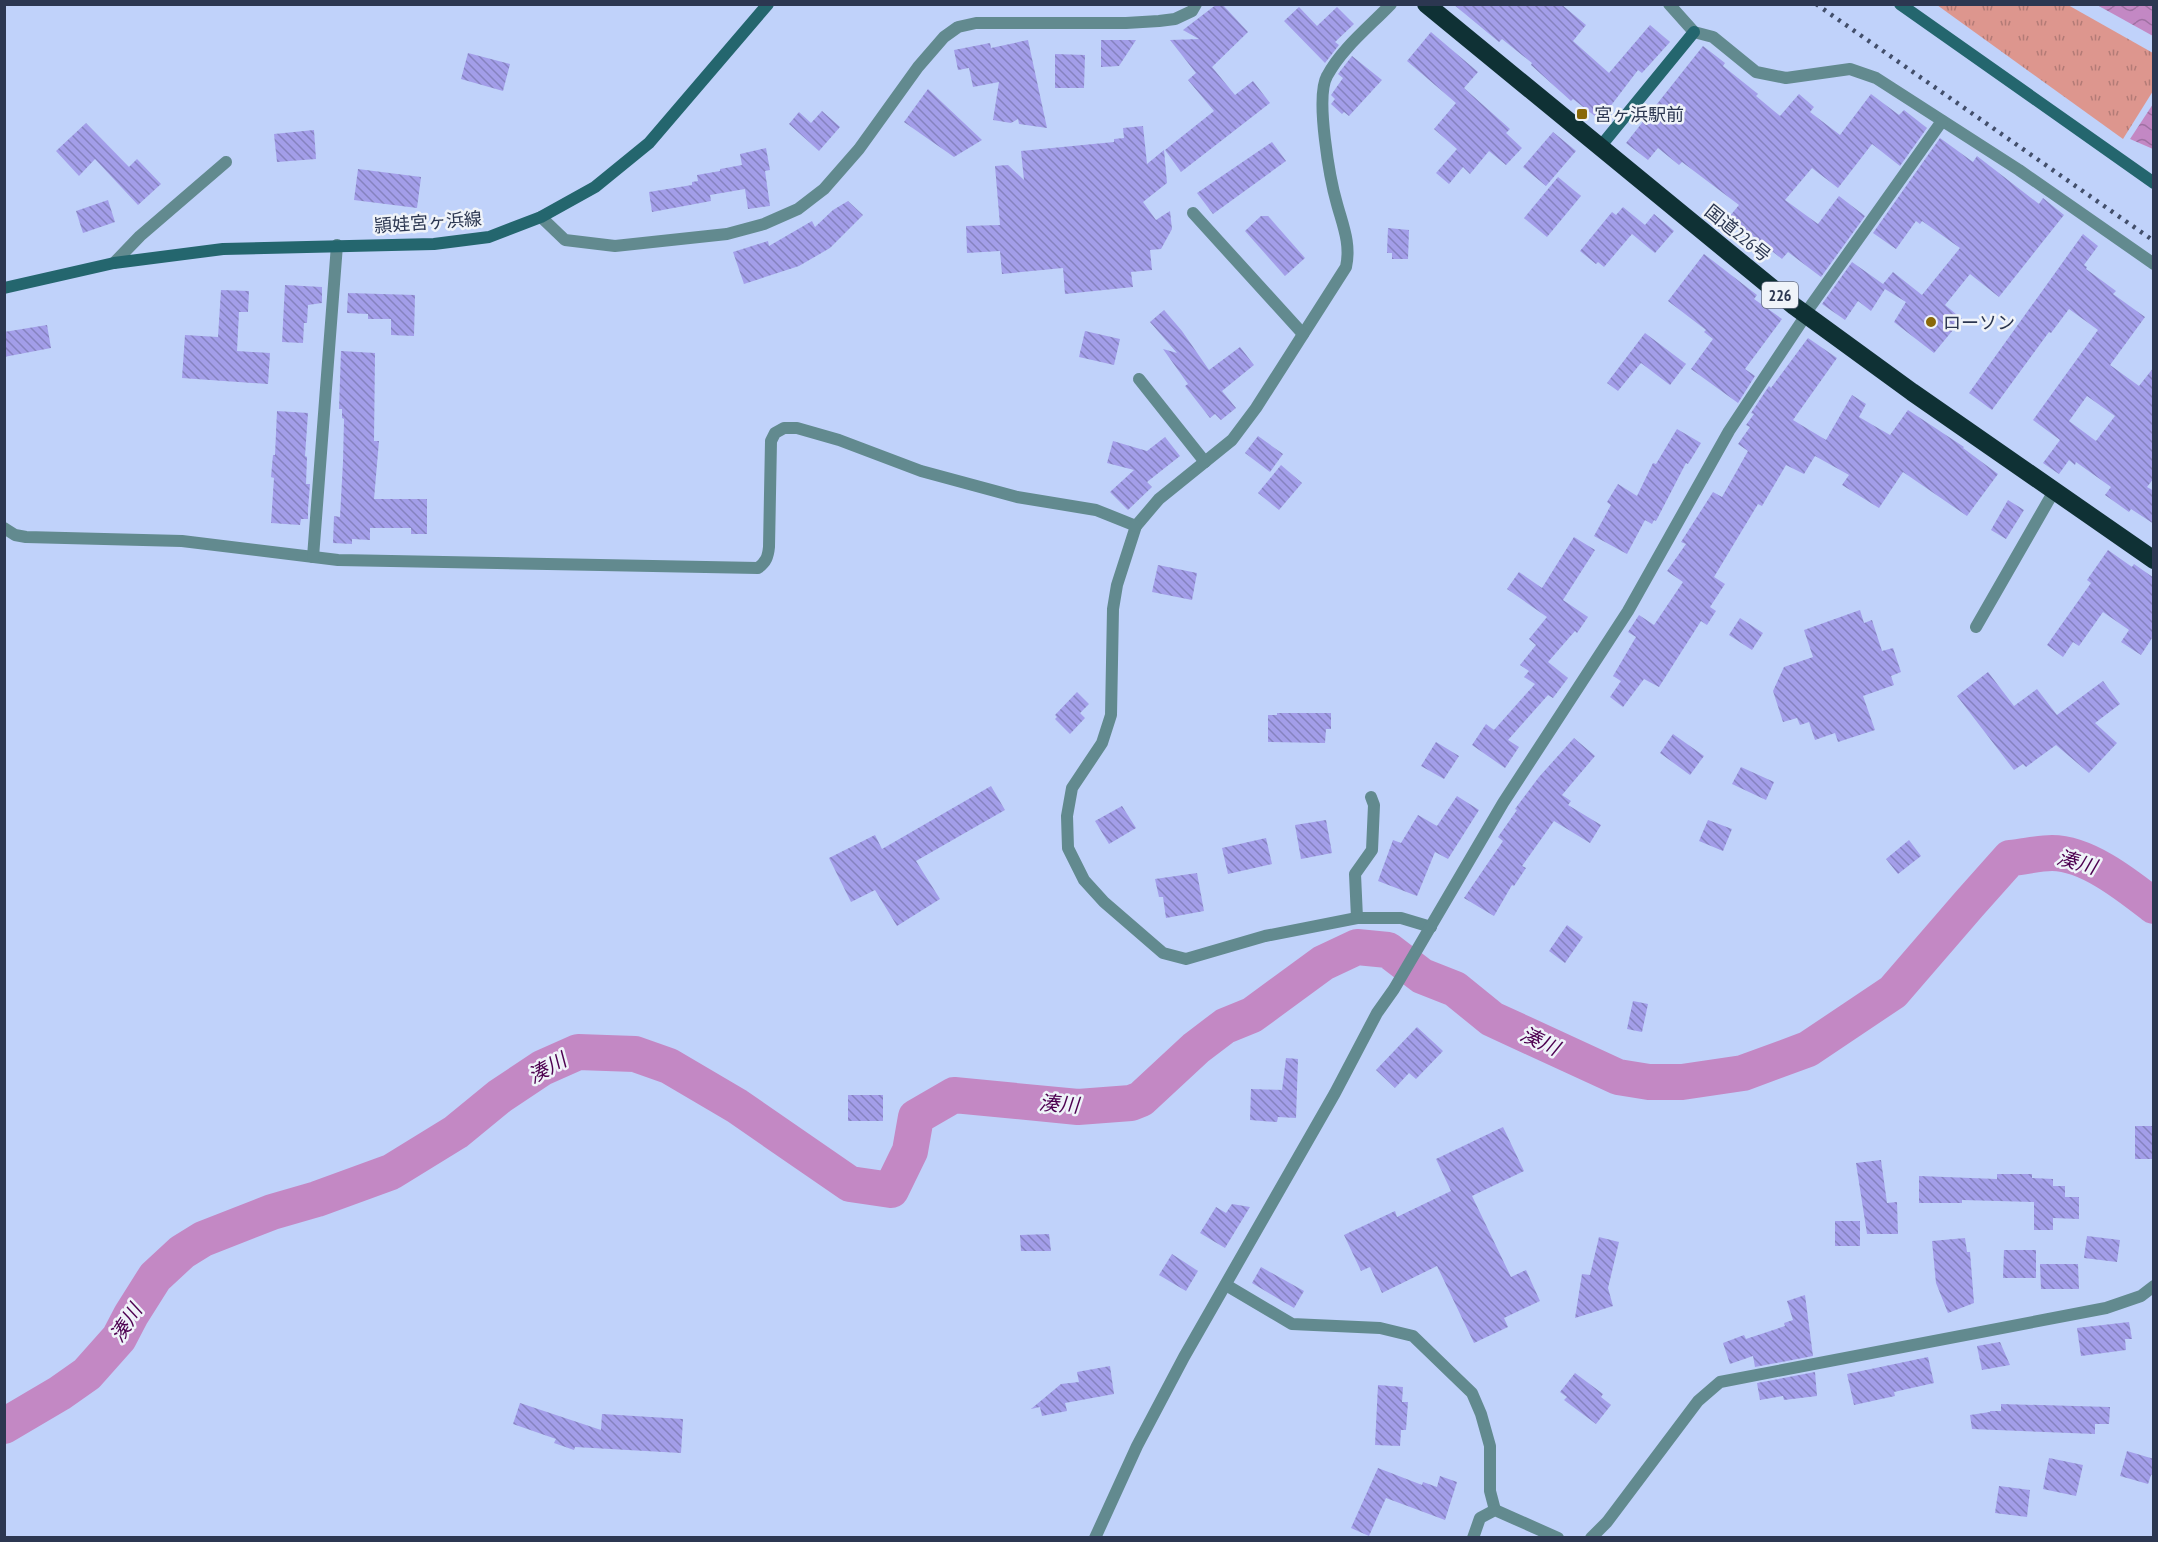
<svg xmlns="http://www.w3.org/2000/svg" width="2158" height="1542" font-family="'PT Sans Narrow','Noto Sans JP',sans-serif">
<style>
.park{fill:url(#park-tufts)}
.water{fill:url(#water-waves)}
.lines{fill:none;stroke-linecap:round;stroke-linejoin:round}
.river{stroke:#c388c4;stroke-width:36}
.building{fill:url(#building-back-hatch);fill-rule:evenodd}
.street{stroke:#628a8f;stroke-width:12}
.secondary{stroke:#24666e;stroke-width:12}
.highway{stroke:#0f3135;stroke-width:18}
.rail{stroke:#424e6a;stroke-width:4.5;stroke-dasharray:3 6;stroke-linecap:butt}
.poi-dot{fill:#8a6909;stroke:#eff3f9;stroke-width:2}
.labels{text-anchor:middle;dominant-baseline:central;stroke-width:5;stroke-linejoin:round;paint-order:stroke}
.shield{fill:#eff3f9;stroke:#666f83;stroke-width:1.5}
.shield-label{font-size:16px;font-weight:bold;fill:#2c3751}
.poi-label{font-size:18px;fill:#2c3751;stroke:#eff3f9;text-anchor:start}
.street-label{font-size:18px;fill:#2c3751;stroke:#eff3f9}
.water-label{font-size:20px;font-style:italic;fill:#4d0150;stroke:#eff3f9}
</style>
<defs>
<pattern id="park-tufts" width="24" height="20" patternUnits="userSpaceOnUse" patternTransform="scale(1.5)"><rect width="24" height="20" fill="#dd968e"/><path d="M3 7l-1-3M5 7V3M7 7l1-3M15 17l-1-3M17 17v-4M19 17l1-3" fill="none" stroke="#b37b76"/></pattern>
<pattern id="water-waves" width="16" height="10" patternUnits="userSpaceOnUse" patternTransform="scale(1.5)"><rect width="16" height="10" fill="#c388c4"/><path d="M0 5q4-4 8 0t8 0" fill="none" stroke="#9f70a2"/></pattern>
<pattern id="building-back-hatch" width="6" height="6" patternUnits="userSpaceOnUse" patternTransform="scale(1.5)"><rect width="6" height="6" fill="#a39ee9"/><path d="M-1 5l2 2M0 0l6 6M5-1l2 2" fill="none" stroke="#8582bf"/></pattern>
</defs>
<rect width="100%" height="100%" fill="#c0d2fa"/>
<!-- park -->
<polygon class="park" points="1937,5 2068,5 2153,53 2153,91 2123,139"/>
<!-- water -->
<g class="water">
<polygon points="2097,5 2153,5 2153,36"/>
<polygon points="2153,104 2153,149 2130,139"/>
</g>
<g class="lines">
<!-- river -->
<path class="river" d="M4,1426L60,1393L87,1374L119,1338L131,1315L155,1277L182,1252L203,1239L272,1212L317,1199L391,1172L456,1132L500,1096L542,1068L578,1052L635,1054L669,1066L737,1106L850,1184L891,1190L910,1151L916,1117L954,1095L1078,1107L1131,1103L1141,1099L1196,1048L1225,1026L1252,1015L1323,963L1357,947L1388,950L1422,976L1455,989L1492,1019L1618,1077L1649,1082H1682L1743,1073L1808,1049L1893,992L1969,904L2010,858C2024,857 2038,853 2052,853C2087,853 2127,885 2154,906"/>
</g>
<!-- building -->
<g class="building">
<polygon points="1217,4 1222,4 1248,32 1212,67 1235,95 1253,81 1270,103 1181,172 1165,150 1214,111 1188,80 1196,73 1170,40 1199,39 1183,30"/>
<polygon points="1453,4 1561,4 1586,25 1573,41 1609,73 1650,25 1670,42 1642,73 1638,70 1600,120 1573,99 1571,101 1531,65 1532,63 1502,39 1499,42"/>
<polygon points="1299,7 1317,26 1337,7 1354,24 1335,42 1339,45 1325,63 1284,21"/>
<polygon points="1431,32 1478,72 1464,88 1510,129 1506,133 1522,148 1506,165 1489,151 1470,174 1463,167 1449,184 1436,173 1457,149 1434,129 1456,103 1407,61"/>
<polygon points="1028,40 1047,128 1019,124 1018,119 1011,123 993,120 999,82 973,87 969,68 958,70 954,50 990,43 991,48"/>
<polygon points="1101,40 1136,40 1119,66 1101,67"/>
<polygon points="1703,46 1725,63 1723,66 1758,94 1756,96 1780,116 1799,94 1814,107 1810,112 1840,135 1871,94 1899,115 1904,110 1927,128 1900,166 1872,144 1838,188 1812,168 1785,200 1818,224 1839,196 1865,216 1821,277 1788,252 1782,259 1729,217 1739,205 1682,162 1679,165 1658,148 1648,160 1626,143"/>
<polygon points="468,53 510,64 503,91 461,79"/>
<polygon points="1055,54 1085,55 1084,88 1055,88"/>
<polygon points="1352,56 1382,80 1349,116 1344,112 1342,114 1331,104 1335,99 1331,95 1343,78 1338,74"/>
<polygon points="928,89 982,140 954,157 904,122"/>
<polygon points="822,111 840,127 819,151 789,124 799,112 811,123"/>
<polygon points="86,123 129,167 137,159 161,184 138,205 95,159 79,176 56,151"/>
<polygon points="1143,126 1147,164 1164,150 1167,183 1143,202 1156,220 1170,211 1172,229 1161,249 1150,250 1152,270 1131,272 1133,287 1065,294 1063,268 1002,274 1000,251 967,253 966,226 1000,225 995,166 1008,165 1024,180 1021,151 1114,142 1114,139 1124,138 1123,128"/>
<polygon points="314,130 316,159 277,162 274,134"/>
<polygon points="1553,132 1576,151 1546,186 1523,167"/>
<polygon points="1940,138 1973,162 1977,156 2039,204 2043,198 2064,215 1999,297 1970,274 1945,305 1962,319 1934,353 1894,322 1906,302 1885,289 1871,311 1858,301 1845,320 1822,304 1852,262 1883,284 1893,272 1922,295 1960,248 1922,221 1920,224 1916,221 1896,249 1873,233"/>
<polygon points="1272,142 1286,161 1213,214 1197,193"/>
<polygon points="766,148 770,170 765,171 770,206 748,209 745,189 710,195 711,201 652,212 649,192 692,185 692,182 698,181 697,175 720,171 720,169 742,165 740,154"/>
<polygon points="358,169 421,177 417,208 354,200"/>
<polygon points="1558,177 1581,196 1547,237 1524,218"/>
<polygon points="108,200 115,222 83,233 76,211"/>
<polygon points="848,201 863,215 830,248 799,266 744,284 733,252 768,241 769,246 812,221 815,227 833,210"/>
<polygon points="1623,207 1645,225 1654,214 1674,231 1655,253 1632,234 1604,267 1598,262 1596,264 1580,251 1612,212 1616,215"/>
<polygon points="1261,216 1268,216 1305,258 1285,276 1245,231"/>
<polygon points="1388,228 1409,230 1408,259 1392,259 1392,253 1387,253"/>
<path d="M2083,234L2098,246L2084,265L2087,267L2086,269L2116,291L2113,294L2145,317L2110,365L2139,386L2154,367V478L2147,487L2154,491V524L2131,509L2129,512L2105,495L2111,487L2076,462L2075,465L2069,460L2059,474L2043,463L2060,440L2033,420L2098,330L2069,309L2051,333L2049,332L1992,410L1969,393ZM2087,396L2115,416L2096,441L2069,421Z"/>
<polygon points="1704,254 1757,295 1754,299 1782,319 1745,369 1755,376 1738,403 1691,369 1713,339 1704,332 1706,330 1668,301"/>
<polygon points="285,285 322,287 322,303 308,305 307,323 304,323 303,343 282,342"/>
<polygon points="221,290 249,291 248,312 239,312 237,351 270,353 268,384 182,378 185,335 218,337"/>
<polygon points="348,293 415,295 414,336 391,335 391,319 368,319 368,314 347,313"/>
<polygon points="1164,310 1182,331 1209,370 1240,347 1254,365 1222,391 1236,408 1221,420 1215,414 1210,418 1185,386 1188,384 1163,349 1177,353 1150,322"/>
<polygon points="47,325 51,348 4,357 4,332"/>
<polygon points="1085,331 1120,339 1114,365 1079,357"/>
<polygon points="1645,333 1686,364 1670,385 1641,363 1618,391 1607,383"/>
<polygon points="1808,338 1837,358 1793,420 1826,440 1852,395 1866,404 1859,417 1890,435 1908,410 1964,447 1963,448 1998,474 1967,516 1903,472 1879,508 1842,485 1849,475 1815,456 1804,474 1786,465 1762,506 1758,504 1714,577 1725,584 1710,607 1716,611 1707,625 1701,621 1659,687 1644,679 1623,707 1610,697 1621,681 1613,676 1636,637 1628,632 1639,615 1654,625 1683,582 1667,571 1686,544 1681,542 1713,492 1722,497 1748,451 1738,444 1750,427 1746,425 1754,414 1751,413 1769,386 1771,388"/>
<polygon points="341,351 375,353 374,441 379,441 374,499 427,499 427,534 411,534 411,528 370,528 370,540 352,539 352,544 333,543 334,516 340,517 343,462 344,419 342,418 342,409 339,409"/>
<polygon points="277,411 308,413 305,456 307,457 306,484 310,484 308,509 308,519 301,519 300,525 271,523 274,478 271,477 273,455 275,455"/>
<polygon points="1677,429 1701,443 1688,464 1686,463 1656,521 1654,520 1652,524 1645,520 1627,554 1594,536 1611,505 1607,502 1618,484 1637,496 1653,463 1656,464"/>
<polygon points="1258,436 1283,454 1270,472 1245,453"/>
<polygon points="1165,437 1180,456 1147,482 1152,487 1128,510 1110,492 1134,470 1107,463 1113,441 1147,451"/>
<polygon points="1281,465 1302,483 1279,510 1258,493"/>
<polygon points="2008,500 2024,510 2006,539 1991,530"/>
<polygon points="1574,537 1595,550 1563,600 1588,617 1577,633 1575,631 1548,662 1568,678 1553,698 1548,695 1508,740 1519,747 1505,768 1472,745 1486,724 1494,730 1535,684 1524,677 1529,671 1520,665 1536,645 1529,639 1547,617 1507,589 1519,572 1542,588"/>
<polygon points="2108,550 2132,567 2134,564 2154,578 2154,635 2141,655 2121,642 2129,630 2103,612 2079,646 2073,642 2063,657 2047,645 2091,583 2087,580"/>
<polygon points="1158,565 1197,573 1192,600 1152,592"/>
<polygon points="1860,610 1864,623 1872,620 1882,651 1893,648 1901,672 1891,676 1894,685 1863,696 1875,730 1838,742 1835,733 1815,740 1809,722 1800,725 1797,718 1783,722 1773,691 1784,667 1813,657 1804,630"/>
<polygon points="1740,618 1763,633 1752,650 1729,635"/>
<polygon points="1988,672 2014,706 2037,689 2057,715 2103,681 2120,704 2095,723 2117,743 2089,773 2056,745 2026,767 2023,764 2014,770 1957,696"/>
<polygon points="1077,692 1089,704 1080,713 1085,718 1070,734 1055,719 1057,717 1055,715"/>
<polygon points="1277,713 1331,713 1331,729 1326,729 1325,743 1268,742 1268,715 1277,715"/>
<polygon points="1673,734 1704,756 1690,775 1660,753"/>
<polygon points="1574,738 1595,756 1562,795 1571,801 1568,805 1601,825 1590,843 1554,821 1522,866 1526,868 1514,886 1512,885 1494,916 1464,898 1503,841 1498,837 1517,810 1515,809 1539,777"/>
<polygon points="1436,742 1459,756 1444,779 1421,766"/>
<polygon points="1741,767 1774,782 1766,800 1732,784"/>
<polygon points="991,786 1005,810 916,861 940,899 897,926 875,890 851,902 829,858 875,835 882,849"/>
<polygon points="1457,796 1479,810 1448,859 1435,852 1417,896 1378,881 1393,840 1401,843 1418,815 1437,826"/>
<polygon points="1122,806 1136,828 1109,844 1095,821"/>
<polygon points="1326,820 1332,853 1301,859 1295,825"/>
<polygon points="1708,820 1732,829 1723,851 1699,841"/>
<polygon points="1266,838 1272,864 1228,874 1222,848"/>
<polygon points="1909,840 1921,856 1898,874 1886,859"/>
<polygon points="1197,873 1204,911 1166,918 1163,897 1159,897 1155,879"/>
<polygon points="1567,925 1583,937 1565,963 1549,951"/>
<polygon points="1633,1001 1648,1004 1642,1032 1627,1029"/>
<polygon points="1417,1027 1443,1051 1416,1079 1409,1073 1395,1088 1376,1070"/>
<polygon points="1286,1058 1298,1059 1296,1118 1278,1117 1277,1122 1250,1120 1251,1089 1282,1090"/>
<rect x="848" y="1095" width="35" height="26"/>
<rect x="2135" y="1126" width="19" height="33"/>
<polygon points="1503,1127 1524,1171 1472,1196 1511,1277 1526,1270 1540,1301 1504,1318 1508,1327 1474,1343 1437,1266 1382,1293 1370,1267 1361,1271 1344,1235 1395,1211 1397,1217 1451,1191 1436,1159"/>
<polygon points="1881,1160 1887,1203 1897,1202 1898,1234 1867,1234 1856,1163"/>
<polygon points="1997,1174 2032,1174 2032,1178 2053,1179 2053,1186 2065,1186 2065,1197 2079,1197 2079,1219 2053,1218 2053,1230 2034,1230 2034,1202 1962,1200 1962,1203 1919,1203 1919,1176 1997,1179"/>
<polygon points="1232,1204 1250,1207 1225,1248 1200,1233 1216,1207 1226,1213"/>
<rect x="1835" y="1221" width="25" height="25"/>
<polygon points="1049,1234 1051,1251 1021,1251 1020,1235"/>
<polygon points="2087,1236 2120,1240 2117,1262 2084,1258"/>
<polygon points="1599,1237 1619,1242 1608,1288 1613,1306 1575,1318 1582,1274 1590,1275"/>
<polygon points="1965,1238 1967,1252 1970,1252 1974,1303 1948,1313 1936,1283 1932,1241"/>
<polygon points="2004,1250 2036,1250 2036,1278 2003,1278"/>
<polygon points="1172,1254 1198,1271 1186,1291 1159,1275"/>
<polygon points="2040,1264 2078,1264 2079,1289 2041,1289"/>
<polygon points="1261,1267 1304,1291 1294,1308 1252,1283"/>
<polygon points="1805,1295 1813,1356 1755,1367 1753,1356 1730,1364 1723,1343 1744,1335 1746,1339 1785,1326 1784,1323 1793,1320 1787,1301"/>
<polygon points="2129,1322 2132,1339 2125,1339 2126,1350 2081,1356 2077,1328"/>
<polygon points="2000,1342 2010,1365 1982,1370 1977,1346"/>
<polygon points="1928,1357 1934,1383 1894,1392 1895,1396 1854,1405 1847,1374"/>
<polygon points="1110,1366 1114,1394 1065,1403 1067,1411 1042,1416 1040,1407 1031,1409 1061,1384 1079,1382 1077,1372"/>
<polygon points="1815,1372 1817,1396 1784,1400 1783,1396 1760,1400 1757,1383"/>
<polygon points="1575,1373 1603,1394 1601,1397 1611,1405 1596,1424 1564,1400 1567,1397 1560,1392"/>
<polygon points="1378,1385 1403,1387 1402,1402 1408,1402 1406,1430 1401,1430 1400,1446 1375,1445"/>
<polygon points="520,1403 601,1430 602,1414 683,1419 681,1453 575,1447 574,1450 554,1443 556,1439 513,1424"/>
<polygon points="2001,1404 2110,1407 2109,1424 2095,1424 2095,1434 1972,1429 1970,1415 1990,1412 1990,1411 2001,1411"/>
<polygon points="2127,1451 2154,1459 2154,1475 2151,1475 2148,1484 2120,1476"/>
<polygon points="2049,1458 2083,1465 2076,1496 2043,1489"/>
<polygon points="1378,1468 1422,1485 1423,1482 1437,1487 1440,1476 1457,1482 1445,1520 1386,1498 1369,1536 1351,1528"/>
<polygon points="1999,1486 2030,1490 2027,1517 1995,1513"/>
</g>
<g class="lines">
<!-- street -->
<g class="street">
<path d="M1391,4C1369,27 1342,48 1327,76C1315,97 1330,180 1337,204C1343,226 1351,244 1346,267L1256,408L1232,440L1159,499L1136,526L1117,585L1113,609L1111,715L1102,743L1072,788L1067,816L1068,848L1084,880L1104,902L1163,953L1186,959L1265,936L1357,918H1401L1431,927"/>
<polyline points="1669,4 1694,32 1713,37 1756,72 1786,78 1850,69 1876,78 2019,170 2154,264"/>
<polyline points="1193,213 1303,334"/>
<polyline points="541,217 565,240 615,246 727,234 764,224 798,209 824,189 859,149 918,67 944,37 958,27 976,23 1126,23 1159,21 1175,19 1192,11 1196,4"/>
<polyline points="114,263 140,236 226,162"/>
<polyline points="1805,314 1942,121"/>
<polyline points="1139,379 1205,462"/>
<path d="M4,528L15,535L26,537L182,541L338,560L758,568C766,562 768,557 769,547L771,441L775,433L784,428H797L839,440L921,471L1017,497L1096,510L1136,526"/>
<polyline points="313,557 337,245"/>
<polyline points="1976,627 2054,491"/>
<polyline points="1357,918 1355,874 1372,850 1374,805 1371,797"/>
<polyline points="1226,1285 1292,1324 1380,1328 1413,1336 1472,1393 1481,1414 1490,1446 1490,1491 1495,1510"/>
<polyline points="1095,1538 1137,1446 1184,1357 1335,1093 1377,1013 1394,989 1503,803 1628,611 1729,431 1806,315"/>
<polyline points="1473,1538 1480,1518 1495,1510 1558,1538"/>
<polyline points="1591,1538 1607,1522 1698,1401 1720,1382 2106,1308 2141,1296 2154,1286"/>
</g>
<!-- secondary -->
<g class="secondary">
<polyline points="1900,4 2154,183"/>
<polyline points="1600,147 1694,32"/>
<polyline points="4,288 114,263 223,249 434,244 489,237 541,217 595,187 649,143 768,4"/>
</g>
<!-- highway -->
<polyline class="highway" points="1426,4 1794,306 1912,392 2154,560"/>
<!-- rail -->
<polyline class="rail" points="1816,4 2154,241"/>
</g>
<!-- markers -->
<g class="poi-dot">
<rect x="1576" y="108" width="12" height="12" rx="3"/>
<circle cx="1931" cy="322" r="6"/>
</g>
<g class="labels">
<!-- shield labels -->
<rect class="shield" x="1762" y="282" width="36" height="26" rx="4.5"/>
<g class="shield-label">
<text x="1780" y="295">226</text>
</g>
<!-- poi labels -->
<g class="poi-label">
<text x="1594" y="114">宮ヶ浜駅前</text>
<text x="1943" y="322">ローソン</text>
</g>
<!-- street labels -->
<g class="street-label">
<text transform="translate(428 222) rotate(-4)">頴娃宮ヶ浜線</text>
<text transform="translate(1738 233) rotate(39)">国道226号</text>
</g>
<!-- water labels -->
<g class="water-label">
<text transform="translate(2077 862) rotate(16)">湊川</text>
<text transform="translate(1540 1041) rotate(25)">湊川</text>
<text transform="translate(547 1068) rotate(-29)">湊川</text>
<text transform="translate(1059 1104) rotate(4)">湊川</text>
<text transform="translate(126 1323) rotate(-57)">湊川</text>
</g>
</g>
<!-- border -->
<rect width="2158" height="1542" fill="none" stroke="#2c3751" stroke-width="12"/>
</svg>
